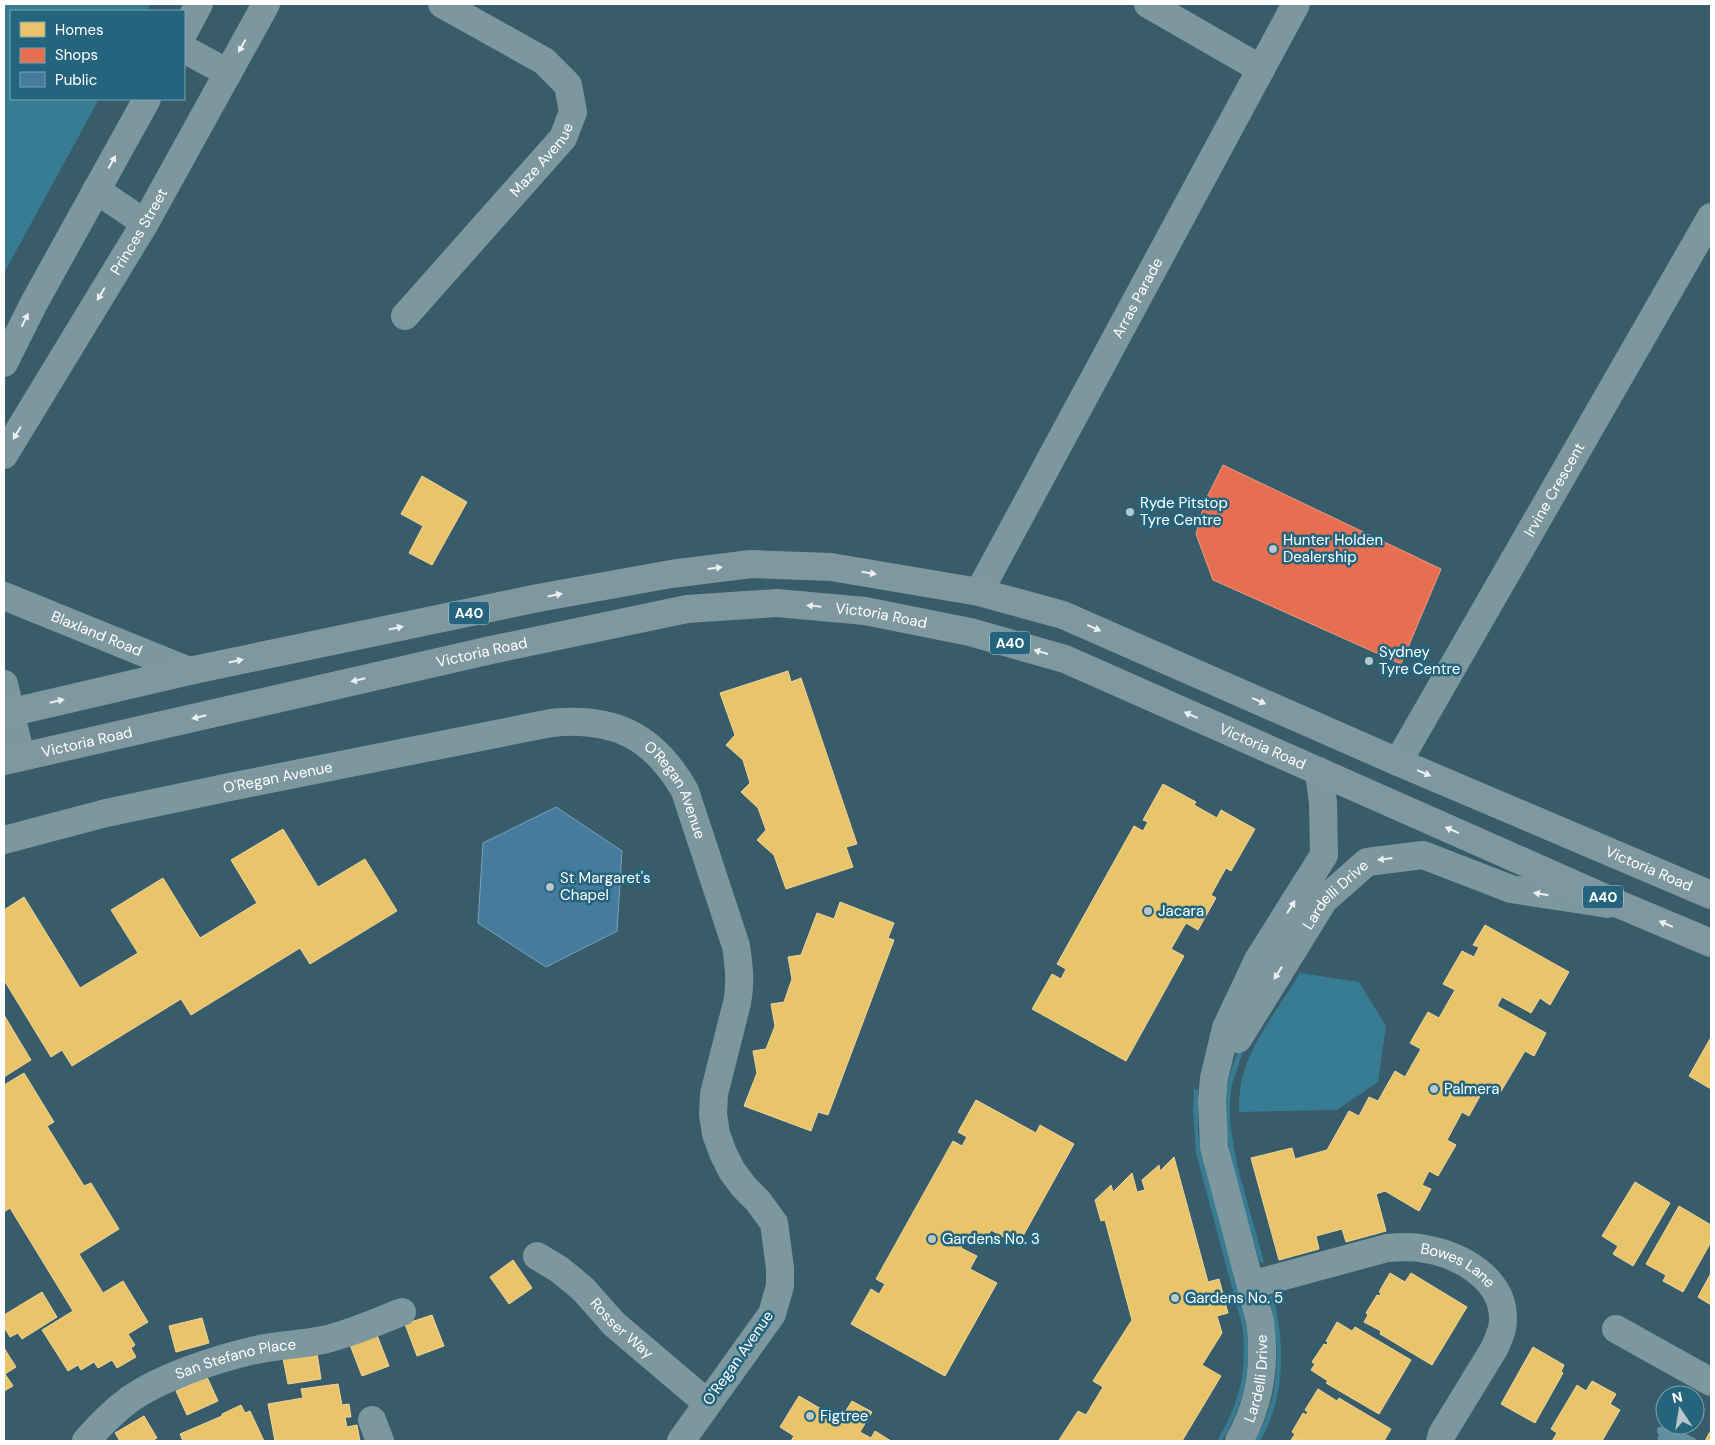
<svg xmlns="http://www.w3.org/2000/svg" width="1715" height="1445" font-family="'DM Sans',sans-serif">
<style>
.green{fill:#377c93}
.water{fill:#628fa0}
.homes{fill:#e9c46a;stroke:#f0d697}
.shops{fill:#e76f51;stroke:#ee9a85}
.public{fill:#457b9d;stroke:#7da3ba}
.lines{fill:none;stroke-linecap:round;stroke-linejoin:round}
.minor{stroke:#7d979f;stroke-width:28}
.highway{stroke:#7f979f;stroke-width:28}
.oneway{fill:#eceff1}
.poi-dot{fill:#b9c6ca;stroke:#24657d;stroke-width:2}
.labels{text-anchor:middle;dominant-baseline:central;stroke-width:5;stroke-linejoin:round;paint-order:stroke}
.shield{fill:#24657d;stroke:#bdd1d8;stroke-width:1}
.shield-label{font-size:14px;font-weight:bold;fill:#fff}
.street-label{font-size:15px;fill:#fff;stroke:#24657d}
.poi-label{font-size:15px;fill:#fff;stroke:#24657d;text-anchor:start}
</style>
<rect width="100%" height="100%" fill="#385c69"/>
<!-- green -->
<g class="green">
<polygon points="4,4 151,4 147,11 11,11 11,99 99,99 4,273"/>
<path d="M1373,873L1338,903L1244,1049L1232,1084L1230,1102V1123L1237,1165L1264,1262L1260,1263C1245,1208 1218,1141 1228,1084C1230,1071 1235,1060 1239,1048L1335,900Z"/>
<path d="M1300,973L1359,982L1386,1026L1378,1082L1337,1110L1239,1112C1239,1096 1240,1081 1246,1066C1256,1036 1283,1001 1300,973Z"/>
<path d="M1194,1089L1198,1090V1132L1201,1152L1246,1324C1252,1369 1245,1402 1222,1441H1217C1240,1402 1248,1370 1242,1325L1196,1153L1193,1110Z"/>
<path d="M1273,1295C1285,1344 1286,1396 1260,1441H1255C1281,1396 1281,1345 1269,1296Z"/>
</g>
<!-- water -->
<polygon class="water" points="1665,1425 1670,1425 1696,1439 1695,1441 1660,1441 1657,1439 1659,1435 1657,1432 1657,1428"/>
<!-- homes -->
<g class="homes">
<polygon points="422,476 467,502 432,565 409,553 423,526 401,514"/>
<polygon points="788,671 791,682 801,678 857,844 846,847 853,867 786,889 774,855 757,840 766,830 758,808 741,792 750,783 743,760 726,745 735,735 720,693"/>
<polygon points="1163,784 1196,802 1194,805 1217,818 1221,810 1255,829 1231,871 1226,868 1211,895 1216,898 1198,930 1186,923 1171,949 1184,956 1126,1061 1032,1009 1052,974 1061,979 1066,969 1057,964 1134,826 1143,831 1148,822 1143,820"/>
<polygon points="283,829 318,887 365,859 397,911 310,964 300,948 191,1015 181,999 72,1066 62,1050 51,1057 4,980 4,910 24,897 80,988 138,953 111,910 163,878 200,938 257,903 231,860"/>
<polygon points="840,902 894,923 888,938 894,940 828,1115 818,1112 811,1131 744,1106 757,1073 753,1051 766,1049 775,1026 771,1004 784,1002 792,979 788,957 801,955 817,913 834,919"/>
<polygon points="1485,925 1569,972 1550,1005 1540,998 1531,1013 1502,997 1497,1006 1546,1033 1534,1056 1525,1051 1500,1093 1486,1085 1469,1116 1462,1112 1447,1140 1456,1145 1438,1176 1429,1171 1422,1185 1431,1189 1419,1211 1385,1191 1376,1194 1386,1231 1346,1242 1342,1229 1316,1236 1319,1249 1279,1260 1251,1158 1292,1148 1295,1159 1327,1150 1349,1111 1359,1116 1369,1097 1378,1101 1395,1071 1405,1077 1421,1049 1410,1043 1428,1012 1439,1018 1455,990 1443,984 1462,951 1474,957 1479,947 1473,945"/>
<polygon points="4,1015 31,1060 4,1077"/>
<polygon points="1711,1037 1711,1089 1689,1076"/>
<polygon points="24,1073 54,1122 47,1126 84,1186 91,1183 119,1229 79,1254 103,1293 123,1281 148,1322 128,1334 135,1345 131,1348 136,1357 117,1368 112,1360 98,1368 94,1362 81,1370 78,1365 68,1371 42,1330 73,1311 10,1208 4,1212 4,1085"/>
<polygon points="976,1100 1036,1133 1040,1125 1074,1144 1018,1245 991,1230 984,1244 968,1235 961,1248 977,1256 970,1269 997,1283 945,1376 851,1324 871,1289 879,1294 885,1284 876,1279 953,1141 962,1146 967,1137 958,1132"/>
<polygon points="1174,1157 1208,1282 1219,1279 1228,1313 1217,1316 1222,1333 1202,1365 1221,1376 1182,1441 1061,1441 1059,1440 1078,1411 1086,1415 1103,1387 1093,1381 1132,1320 1105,1220 1101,1221 1095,1200 1111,1185 1113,1192 1132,1173 1137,1192 1145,1190 1142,1180 1159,1165 1160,1171"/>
<polygon points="1635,1182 1670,1203 1633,1266 1613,1254 1618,1246 1602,1236"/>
<polygon points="1679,1206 1711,1225 1711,1242 1683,1292 1663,1281 1666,1275 1646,1264"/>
<polygon points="513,1260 532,1288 509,1304 490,1277"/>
<polygon points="1390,1273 1405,1282 1411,1273 1467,1307 1432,1365 1380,1334 1381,1331 1364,1322 1368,1315 1366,1313 1377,1295 1380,1296 1381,1293 1379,1292"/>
<polygon points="1711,1273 1711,1305 1698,1297"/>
<polygon points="42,1292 57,1317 22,1339 18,1333 10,1337 4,1327 4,1315"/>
<polygon points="432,1315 444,1346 417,1356 405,1324"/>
<polygon points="202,1318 209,1343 176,1352 169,1326"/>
<polygon points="1337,1322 1352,1331 1355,1327 1411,1360 1379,1414 1326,1383 1328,1381 1311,1370 1315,1364 1312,1362 1324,1344 1327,1345 1328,1342 1326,1341"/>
<polygon points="377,1335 389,1366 362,1376 350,1345"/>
<polygon points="1533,1347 1564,1365 1561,1372 1563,1373 1535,1423 1501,1404"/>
<polygon points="4,1348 16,1367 5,1374 13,1386 4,1391"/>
<polygon points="317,1353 321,1379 288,1384 283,1358"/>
<polygon points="207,1377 218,1401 187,1415 176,1391"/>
<polygon points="1592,1381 1616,1394 1610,1404 1620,1410 1602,1441 1552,1441 1557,1433 1551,1429 1577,1385 1586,1391"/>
<polygon points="338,1384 342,1405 349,1404 351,1417 345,1417 347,1427 357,1425 360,1441 275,1441 268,1404 303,1398 301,1389"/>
<polygon points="1318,1389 1337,1401 1339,1398 1391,1429 1384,1441 1291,1440 1295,1434 1292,1432 1303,1413 1306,1415 1308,1412 1305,1410"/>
<polygon points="799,1396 840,1420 852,1401 872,1412 860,1432 871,1438 875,1431 891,1441 791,1441 794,1436 780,1427"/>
<polygon points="241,1405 245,1413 250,1411 264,1441 183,1441 180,1434 222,1416 222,1414"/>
<polygon points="144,1416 157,1438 152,1441 120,1441 115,1433"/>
<polygon points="1711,1430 1711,1441 1705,1441"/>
</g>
<!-- shops -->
<polygon class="shops" points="1223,465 1441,569 1401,664 1213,580 1196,534 1205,501"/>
<!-- public -->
<polygon class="public" points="556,807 622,851 617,931 546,967 478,923 483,843"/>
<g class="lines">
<!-- minor -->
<g class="minor">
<polyline points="1148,4 1261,69"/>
<polyline points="184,32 199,4"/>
<polyline points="184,49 228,73"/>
<polyline points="96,190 145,223"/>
<path id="s1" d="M405,316L563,138L573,112L568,85L544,61L442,4"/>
<polyline points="4,363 34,303 147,99"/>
<path id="s2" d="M4,455L145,223L266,4"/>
<path id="s3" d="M979,592L1296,4"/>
<path id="s4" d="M4,596L189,671"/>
<polyline points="4,684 21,757"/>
<path id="s5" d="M1398,762L1711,217"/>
<path id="s6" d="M4,840L106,813L230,787L551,723C613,716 654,736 685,791L736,946C739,966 741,984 737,1003L714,1094L713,1114L716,1134L723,1153L732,1171L744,1187L758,1201L774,1223L780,1268V1286L772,1314L681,1441"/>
<path id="s7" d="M1238,1039L1324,900L1367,862L1423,855L1511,889L1608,904"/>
<path id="s8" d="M537,1256L560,1270L583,1289L614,1324L707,1403"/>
<path id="s9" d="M1251,1285L1387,1248C1400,1247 1412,1246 1425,1249C1461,1255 1504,1279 1503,1320C1503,1330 1498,1340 1494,1349L1442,1434L1440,1441"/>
<polyline points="1616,1329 1711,1382"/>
<polyline points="372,1420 380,1441"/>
<path id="s10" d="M86,1441C99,1426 114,1411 130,1399C162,1377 213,1360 251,1351C274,1345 299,1345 323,1340C350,1334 376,1322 402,1312"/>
<path id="s11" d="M1239,1441C1260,1404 1266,1364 1260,1321L1214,1147L1212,1101L1214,1078L1226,1028L1258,960L1324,855L1323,803L1319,771"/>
</g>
<!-- highway -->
<g class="highway">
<path id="s12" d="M4,714L189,671L538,598L671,574L751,564L831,567L979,592L1063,615L1398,762L1711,895"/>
<path id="s13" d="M4,761L491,650L687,609L777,603L865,611L970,632L1065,659L1623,906L1711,943"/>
</g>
</g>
<!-- one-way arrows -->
<defs><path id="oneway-solid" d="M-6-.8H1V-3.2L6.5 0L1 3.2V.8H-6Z" transform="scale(1.25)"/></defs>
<g class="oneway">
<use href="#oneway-solid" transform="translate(242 46) rotate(119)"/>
<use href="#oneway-solid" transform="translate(112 162) rotate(-61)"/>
<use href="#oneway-solid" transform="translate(101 294) rotate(121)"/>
<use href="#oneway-solid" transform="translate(25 320) rotate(-64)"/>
<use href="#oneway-solid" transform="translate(17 433) rotate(121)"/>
<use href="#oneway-solid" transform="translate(715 568) rotate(-7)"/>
<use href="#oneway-solid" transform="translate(869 573) rotate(10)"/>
<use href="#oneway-solid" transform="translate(555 595) rotate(-11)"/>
<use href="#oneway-solid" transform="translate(814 606) rotate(-174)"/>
<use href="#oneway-solid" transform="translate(396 628) rotate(-12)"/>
<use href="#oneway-solid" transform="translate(1094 628) rotate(24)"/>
<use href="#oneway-solid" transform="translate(1041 652) rotate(-164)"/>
<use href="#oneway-solid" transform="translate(236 661) rotate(-12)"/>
<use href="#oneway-solid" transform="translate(358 680) rotate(167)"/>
<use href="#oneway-solid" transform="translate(57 701) rotate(-13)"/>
<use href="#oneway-solid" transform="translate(1259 701) rotate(24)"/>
<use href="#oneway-solid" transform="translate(1191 715) rotate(-156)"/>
<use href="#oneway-solid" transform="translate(199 717) rotate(167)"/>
<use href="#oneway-solid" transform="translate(1424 773) rotate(23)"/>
<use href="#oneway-solid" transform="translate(1452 830) rotate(-156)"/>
<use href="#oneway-solid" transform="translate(1385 859) rotate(173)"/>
<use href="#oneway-solid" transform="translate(1541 894) rotate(-171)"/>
<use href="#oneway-solid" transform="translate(1291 907) rotate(-58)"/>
<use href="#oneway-solid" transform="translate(1666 924) rotate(-157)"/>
<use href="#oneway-solid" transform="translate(1278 973) rotate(122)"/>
</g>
<!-- markers -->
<g class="poi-dot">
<circle cx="1130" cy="512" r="5"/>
<circle cx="1273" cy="549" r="5"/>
<circle cx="1369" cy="661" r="5"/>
<circle cx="550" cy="887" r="5"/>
<circle cx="1148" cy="911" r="5"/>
<circle cx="1434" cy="1089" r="5"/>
<circle cx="932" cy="1239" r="5"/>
<circle cx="1175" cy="1298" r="5"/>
<circle cx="810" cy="1416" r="5"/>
</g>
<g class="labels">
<!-- shield labels -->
<g class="shield">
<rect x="449" y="601.5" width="40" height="23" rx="4"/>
<rect x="990" y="631.5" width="40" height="23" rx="4"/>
<rect x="1583" y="885.5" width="40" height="23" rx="4"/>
</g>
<g class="shield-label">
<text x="469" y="613">A40</text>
<text x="1010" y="643">A40</text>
<text x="1603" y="897">A40</text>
</g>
<!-- street labels -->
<g class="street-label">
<text stroke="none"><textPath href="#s1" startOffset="208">Maze Avenue</textPath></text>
<text stroke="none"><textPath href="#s2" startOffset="261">Princes Street</textPath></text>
<text stroke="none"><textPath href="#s3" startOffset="334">Arras Parade</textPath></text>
<text stroke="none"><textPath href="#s5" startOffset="314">Irvine Crescent</textPath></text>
<text stroke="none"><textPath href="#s13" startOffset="895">Victoria Road</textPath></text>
<text stroke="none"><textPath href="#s4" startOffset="100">Blaxland Road</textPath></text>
<text stroke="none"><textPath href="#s13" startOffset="490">Victoria Road</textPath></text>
<text stroke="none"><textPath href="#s13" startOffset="85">Victoria Road</textPath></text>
<text stroke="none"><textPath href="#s13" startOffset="1300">Victoria Road</textPath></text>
<text stroke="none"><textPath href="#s6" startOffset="281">O'Regan Avenue</textPath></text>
<text stroke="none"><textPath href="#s6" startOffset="715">O'Regan Avenue</textPath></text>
<text stroke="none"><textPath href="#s12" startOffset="1718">Victoria Road</textPath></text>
<text stroke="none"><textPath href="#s7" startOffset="175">Lardelli Drive</textPath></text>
<text stroke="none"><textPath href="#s9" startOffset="216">Bowes Lane</textPath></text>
<text stroke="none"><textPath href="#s8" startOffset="112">Rosser Way</textPath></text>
<text transform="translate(738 1358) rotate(-55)">O'Regan Avenue</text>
<text stroke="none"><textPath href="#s10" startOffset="175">San Stefano Place</textPath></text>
<text stroke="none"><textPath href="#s11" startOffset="66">Lardelli Drive</textPath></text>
</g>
<!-- poi labels -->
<g class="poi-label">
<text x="1140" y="503">Ryde Pitstop<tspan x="1140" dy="17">Tyre Centre</tspan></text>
<text x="1283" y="540">Hunter Holden<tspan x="1283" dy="17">Dealership</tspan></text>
<text x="1379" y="652">Sydney<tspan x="1379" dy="17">Tyre Centre</tspan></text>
<text x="560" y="878">St Margaret's<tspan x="560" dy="17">Chapel</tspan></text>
<text x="1158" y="911">Jacara</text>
<text x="1444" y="1089">Palmera</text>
<text x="942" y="1239">Gardens No. 3</text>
<text x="1185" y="1298">Gardens No. 5</text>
<text x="820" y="1416">Figtree</text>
</g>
</g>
<!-- border -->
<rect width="1715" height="1445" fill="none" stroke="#ffffff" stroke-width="10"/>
<!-- legend -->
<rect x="10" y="10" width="175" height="90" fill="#24657d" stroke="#7ca3b1"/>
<rect x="20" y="22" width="25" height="15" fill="#e9c46a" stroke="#7ca3b1"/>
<text x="55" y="35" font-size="15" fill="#ffffff">Homes</text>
<rect x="20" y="48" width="25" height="15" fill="#e76f51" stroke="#7ca3b1"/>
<text x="55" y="60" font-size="15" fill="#ffffff">Shops</text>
<rect x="20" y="72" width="25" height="15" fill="#457b9d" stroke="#7ca3b1"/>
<text x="55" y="85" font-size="15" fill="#ffffff">Public</text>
<!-- north arrow -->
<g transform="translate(1680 1410) rotate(348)"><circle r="24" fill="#24657d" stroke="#7ca3b1"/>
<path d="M0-4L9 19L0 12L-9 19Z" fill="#b9c6ca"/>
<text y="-8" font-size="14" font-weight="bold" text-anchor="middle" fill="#ffffff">N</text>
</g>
</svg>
